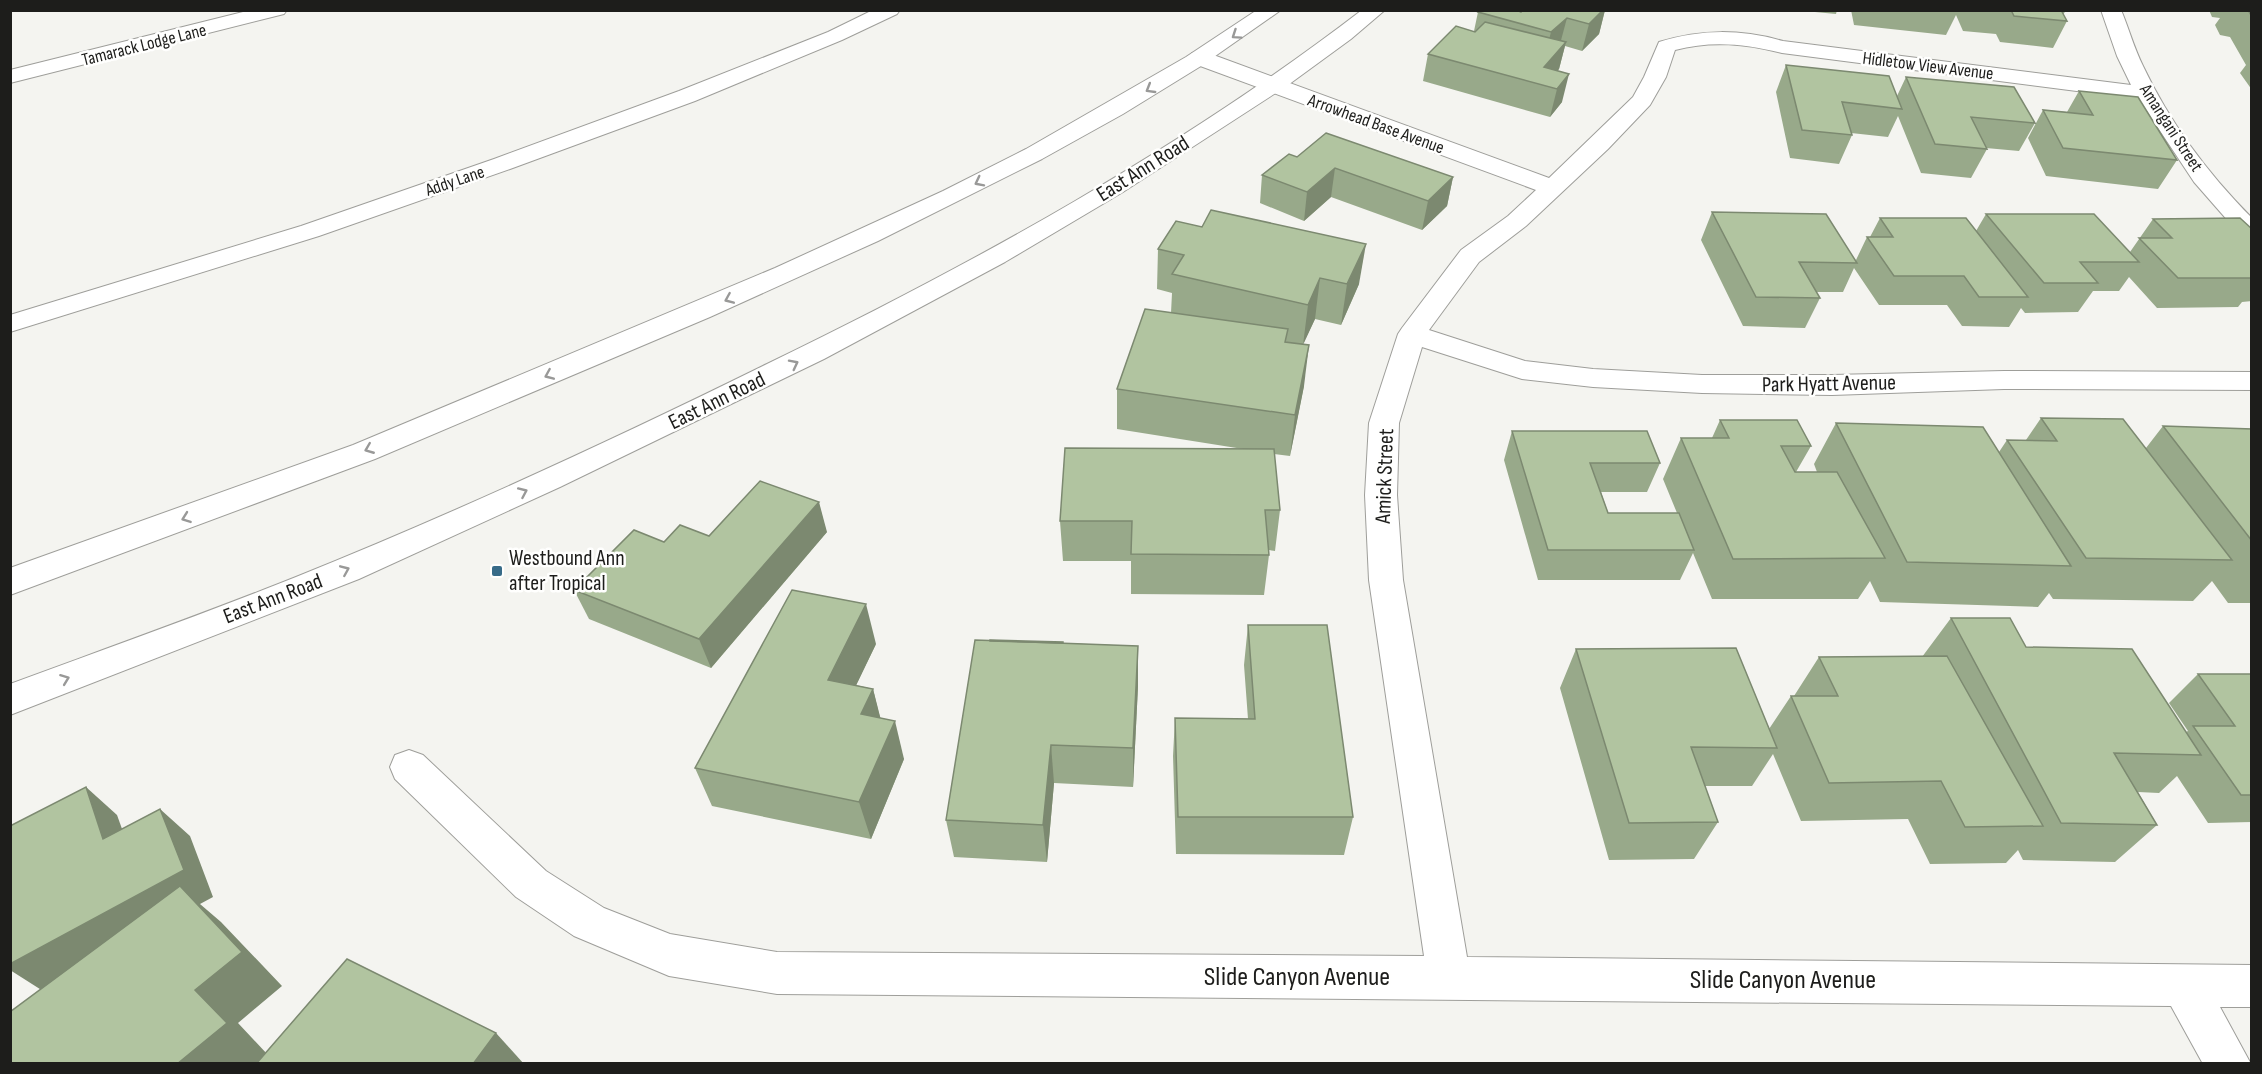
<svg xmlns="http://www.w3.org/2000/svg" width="2262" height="1074" font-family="'Sofia Sans Condensed',sans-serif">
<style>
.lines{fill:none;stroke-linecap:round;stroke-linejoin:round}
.street-casing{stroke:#9e9e9a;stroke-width:2}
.secondary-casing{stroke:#9e9e9a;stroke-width:2}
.street{fill:#fff;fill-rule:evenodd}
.secondary{fill:#fff;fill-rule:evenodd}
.wall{fill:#98a98a}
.shaded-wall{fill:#7c8970}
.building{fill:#b1c4a0;stroke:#7c8970;stroke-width:1.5}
.oneway{stroke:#999998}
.poi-dot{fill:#376b88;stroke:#fffffe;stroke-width:2}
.labels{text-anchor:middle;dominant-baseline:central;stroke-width:5;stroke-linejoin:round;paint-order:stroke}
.far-street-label{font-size:18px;fill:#1d1d1b;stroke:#fffffe}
.street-label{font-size:22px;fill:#1d1d1b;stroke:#fffffe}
.poi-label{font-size:22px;fill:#1d1d1b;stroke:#fffffe;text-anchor:start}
.near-street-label{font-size:27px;fill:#1d1d1b;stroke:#fffffe}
</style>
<rect width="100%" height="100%" fill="#f4f4f0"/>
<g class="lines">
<defs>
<g id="street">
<polygon points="251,10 287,10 284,14 10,83 10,70"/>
<polygon points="873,10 900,10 897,14 842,40 695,101 510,169 319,236 10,332 10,315 301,226 494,159 679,91 828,32"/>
<path d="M2101,10H2121C2129,29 2134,48 2143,66C2169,121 2208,174 2252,218V241L2243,238L2194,182L2139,99L1782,53C1746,44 1712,40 1675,50L1666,77L1650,105L1608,149L1526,226L1479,262L1429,330L1525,361L1593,369L1702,375H1832L2004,371L2252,372V390L2004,389L1832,395L1702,393L1593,387L1522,379L1422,347L1399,423L1397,495L1403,580L1467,957L2252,965V1007H2220L2251,1064H2203L2171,1006L777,994L669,976L574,936L516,897L395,779L390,767L395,755L409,750L423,755L546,871L604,908L670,934L777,952L1424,956L1369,580L1365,495L1369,423L1398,334L1402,328L1461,250L1508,216L1536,190L1192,63L1189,58L1192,53L1200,52L1208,53L1549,178L1633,97L1644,77L1659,42C1702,29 1740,29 1783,41L2131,85L2117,56Z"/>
</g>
<g id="secondary">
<polygon points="1257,10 1281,10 1201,66 1123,114 1042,159 878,241 710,317 375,459 10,595 10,568 353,445 775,268 943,191 1026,149 1186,57"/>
<path d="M1362,10H1385L1351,39L1288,85L1123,192L1005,262L824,359L560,487L359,579L10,715V684C105,649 201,615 296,577C455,513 613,440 767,364C973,264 1180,150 1362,10Z"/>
</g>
</defs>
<!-- street casing -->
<use href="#street" class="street-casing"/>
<!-- secondary casing -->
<use href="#secondary" class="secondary-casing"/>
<!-- street -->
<use href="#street" class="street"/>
<!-- secondary -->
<use href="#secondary" class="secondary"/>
</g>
<!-- wall -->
<g class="wall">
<polygon points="1480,10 1605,10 1599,34 1582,51 1565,46 1559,69 1557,71 1562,102 1550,117 1423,81 1428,54 1474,31 1478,12"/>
<polygon points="1794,10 1837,10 1836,14"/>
<polygon points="1851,10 2066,10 2063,15 2067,21 2053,48 2000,42 1996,34 1963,31 1956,15 1946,35 1854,25"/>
<polygon points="2209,10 2252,10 2252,90 2240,73 2246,65 2230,37 2220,35 2215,25 2220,18 2212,17"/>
<polygon points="1786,65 1897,96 1906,77 2035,123 2019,151 1986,148 1987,149 1971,178 1921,173 1898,116 1888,137 1851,133 1852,135 1839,164 1790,158 1776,92"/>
<polygon points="2079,91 2177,160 2158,189 2046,176 2028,138 2043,110 2067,112"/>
<polygon points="1297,157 1453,177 1447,206 1422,230 1331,197 1304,221 1260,203 1262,175"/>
<polygon points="1712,212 1856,260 1867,237 1870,237 1880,218 1976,231 1986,214 2130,252 2153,219 2252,229 2252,301 2242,302 2238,307 2157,308 2129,277 2119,291 2093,291 2078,312 2025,313 2021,308 2009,327 1962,326 1947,305 1879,305 1854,268 1843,292 1816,292 1820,298 1805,328 1743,326 1701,240"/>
<polygon points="1158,249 1359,284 1341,325 1315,319 1303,344 1304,386 1290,456 1274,454 1280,510 1275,551 1269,550 1269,555 1264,595 1131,594 1131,561 1063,561 1060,521 1243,449 1117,429 1117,389 1171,313 1172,293 1157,289"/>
<polygon points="2041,418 2146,448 2163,426 2252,429 2252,603 2228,603 2212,581 2193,601 2053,599 2049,593 2038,607 1880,602 1870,581 1858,599 1712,599 1693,553 1680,580 1538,580 1504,460 1512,431 1660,463 1647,492 1601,492 1608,513 1677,513 1663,479 1681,438 1712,438 1720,420 1811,446 1796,472 1817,472 1814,464 1836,423 1999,452 2007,440 2026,440"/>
<polygon points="827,532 711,668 589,619 574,590 664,542 709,536"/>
<polygon points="1951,618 2026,647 2186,732 2188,731 2169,703 2198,674 2252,674 2252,822 2208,823 2177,776 2159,793 2138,792 2157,825 2115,862 2023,860 2018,850 2006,863 1930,864 1908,819 1801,821 1773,754 1752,786 1705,786 1718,822 1694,859 1609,860 1560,688 1576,649 1769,729 1791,696 1794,696 1819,657 1922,657"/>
<polygon points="1248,625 1353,817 1344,855 1176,854 1173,756 1175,718 1248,719 1244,665"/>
<polygon points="1063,643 1138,646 1138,686 1133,787 1054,783 1047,862 954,857 946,820"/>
<polygon points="876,644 856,685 873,689 880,718 904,759 871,839 712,806 695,768"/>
</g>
<!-- shaded-wall -->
<g class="shaded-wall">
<polygon points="1603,10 1605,10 1599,34 1582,51 1589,24"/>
<polygon points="1567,18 1560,44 1544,59 1551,32"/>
<polygon points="1566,42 1559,69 1544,86 1544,67"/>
<polygon points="1569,74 1562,102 1550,117 1557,89"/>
<polygon points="1335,168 1331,197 1304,221 1307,192"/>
<polygon points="1453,177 1447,206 1422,230 1428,201"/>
<polygon points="1366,244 1359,284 1341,325 1347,284"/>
<polygon points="1320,278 1315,319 1303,345 1308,305"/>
<polygon points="1309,345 1304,386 1290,456 1295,415"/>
<polygon points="819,502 827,532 711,668 699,639"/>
<polygon points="866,604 876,644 840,719 828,680"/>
<polygon points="1138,646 1138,686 1133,787 1133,748"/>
<polygon points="873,689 883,728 861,714"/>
<polygon points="895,721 904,759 871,839 859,802"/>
<polygon points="1051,745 1054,783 1047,862 1043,825"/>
<polygon points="86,787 117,815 135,865 103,839"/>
<polygon points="160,809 190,836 213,897 200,904 221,922 282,986 238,1023 268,1055 258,1064 177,1064 43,991 10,970 10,964"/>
<polygon points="496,1033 524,1064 473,1064"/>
</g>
<!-- building -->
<g class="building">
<polygon points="1480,10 1516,10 1521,12 1522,10 1603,10 1589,24 1567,18 1551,32 1478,12"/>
<polygon points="2011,10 2061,10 2067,21 2014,16"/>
<polygon points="2248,10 2252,10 2252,17"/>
<polygon points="1485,22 1566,42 1544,67 1569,74 1557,89 1428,54 1456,26 1475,32"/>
<polygon points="1786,65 1889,76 1902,109 1842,102 1852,135 1802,130"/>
<polygon points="1906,77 2014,87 2035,123 1971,117 1987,149 1935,144"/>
<polygon points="2079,91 2138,97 2177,160 2063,148 2043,110 2093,115"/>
<polygon points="1326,133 1453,177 1428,201 1335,168 1307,192 1262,175 1289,154 1297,157"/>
<polygon points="1211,210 1366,244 1347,284 1320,278 1308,305 1172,274 1184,255 1158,249 1176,221 1202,227"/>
<polygon points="1712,212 1826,214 1857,263 1799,262 1820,298 1756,297"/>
<polygon points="1986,214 2094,214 2139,262 2080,262 2098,283 2044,283"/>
<polygon points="1880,218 1966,218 2028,297 1979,297 1964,276 1894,276 1867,237 1893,237"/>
<polygon points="2240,218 2252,229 2252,278 2178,278 2139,238 2172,238 2153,219"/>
<polygon points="1145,309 1288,329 1285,342 1309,345 1295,415 1117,389"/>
<polygon points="2041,418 2123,419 2232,560 2086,558 2007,440 2057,441"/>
<polygon points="1720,420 1797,420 1811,446 1781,446 1795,472 1837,472 1885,558 1733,559 1681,438 1729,438"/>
<polygon points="1836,423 1983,427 2071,566 1907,562"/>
<polygon points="2163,426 2252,429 2252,541"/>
<polygon points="1512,431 1647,431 1660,463 1590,463 1608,513 1679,513 1694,550 1548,550"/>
<polygon points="1065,448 1274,449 1280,510 1265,510 1269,555 1131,554 1132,521 1060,521"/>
<polygon points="760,481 819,502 699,639 574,590 634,530 664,542 680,525 709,536"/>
<polygon points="792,590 866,604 828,680 873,689 861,714 895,721 859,802 695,768"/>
<polygon points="1951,618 2010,618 2026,647 2132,649 2201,755 2114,753 2157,825 2061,823"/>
<polygon points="1248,625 1327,625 1353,817 1178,817 1175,718 1255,719"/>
<polygon points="975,640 1138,646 1133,748 1051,745 1043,825 946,820"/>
<polygon points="990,640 1063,642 1063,643 990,641"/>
<polygon points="1736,648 1777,748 1691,747 1718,822 1629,823 1576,649"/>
<polygon points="1947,656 2043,826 1965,827 1941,781 1829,783 1791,696 1838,696 1819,657"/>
<polygon points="2198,674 2252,674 2252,795 2241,795 2193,726 2235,726"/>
<polygon points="86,787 103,839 160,809 184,870 10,964 10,826"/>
<polygon points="180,886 242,952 195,990 227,1023 177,1064 12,1064 10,1061 10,1012"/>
<polygon points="347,959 496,1033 473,1064 256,1064"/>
</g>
<!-- one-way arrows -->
<defs><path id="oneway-chevron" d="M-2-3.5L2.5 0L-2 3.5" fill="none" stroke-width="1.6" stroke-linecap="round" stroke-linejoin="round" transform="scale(1.5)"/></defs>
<g class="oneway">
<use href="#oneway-chevron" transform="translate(1236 35) rotate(146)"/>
<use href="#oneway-chevron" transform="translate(1150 89) rotate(149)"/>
<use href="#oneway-chevron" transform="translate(979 182) rotate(153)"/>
<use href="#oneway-chevron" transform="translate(729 299) rotate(157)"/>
<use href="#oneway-chevron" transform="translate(794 364) rotate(-27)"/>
<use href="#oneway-chevron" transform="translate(549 375) rotate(157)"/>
<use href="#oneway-chevron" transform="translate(369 449) rotate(158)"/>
<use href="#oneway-chevron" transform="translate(523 492) rotate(-24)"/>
<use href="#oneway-chevron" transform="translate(186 518) rotate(160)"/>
<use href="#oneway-chevron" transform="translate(345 570) rotate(-23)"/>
<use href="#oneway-chevron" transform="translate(65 679) rotate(-21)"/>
</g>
<!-- markers -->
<rect class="poi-dot" x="491" y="565" width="12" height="12" rx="3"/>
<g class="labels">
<!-- far-street labels -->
<g class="far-street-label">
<text transform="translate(144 45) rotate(-14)">Tamarack Lodge Lane</text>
<text transform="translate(1928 66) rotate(7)">Hidletow View Avenue</text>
<text transform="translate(1376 124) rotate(20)">Arrowhead Base Avenue</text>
<text transform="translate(2171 128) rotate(57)">Amangani Street</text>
<text transform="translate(455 181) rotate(-19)">Addy Lane</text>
</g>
<!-- street labels -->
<g class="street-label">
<text transform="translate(1143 169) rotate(-32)">East Ann Road</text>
<text transform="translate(1829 384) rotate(-1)">Park Hyatt Avenue</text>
<text transform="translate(717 401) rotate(-26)">East Ann Road</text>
<text transform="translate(1385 476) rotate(-88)">Amick Street</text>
<text transform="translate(273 599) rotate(-21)">East Ann Road</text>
</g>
<!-- poi labels -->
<g class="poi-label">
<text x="509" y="558">Westbound Ann<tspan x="509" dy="25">after Tropical</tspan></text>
</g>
<!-- near-street labels -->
<g class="near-street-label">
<text x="1297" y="977">Slide Canyon Avenue</text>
<text x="1783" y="980">Slide Canyon Avenue</text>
</g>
</g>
<!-- border -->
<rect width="2262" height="1074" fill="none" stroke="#1d1d1b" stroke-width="24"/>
</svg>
